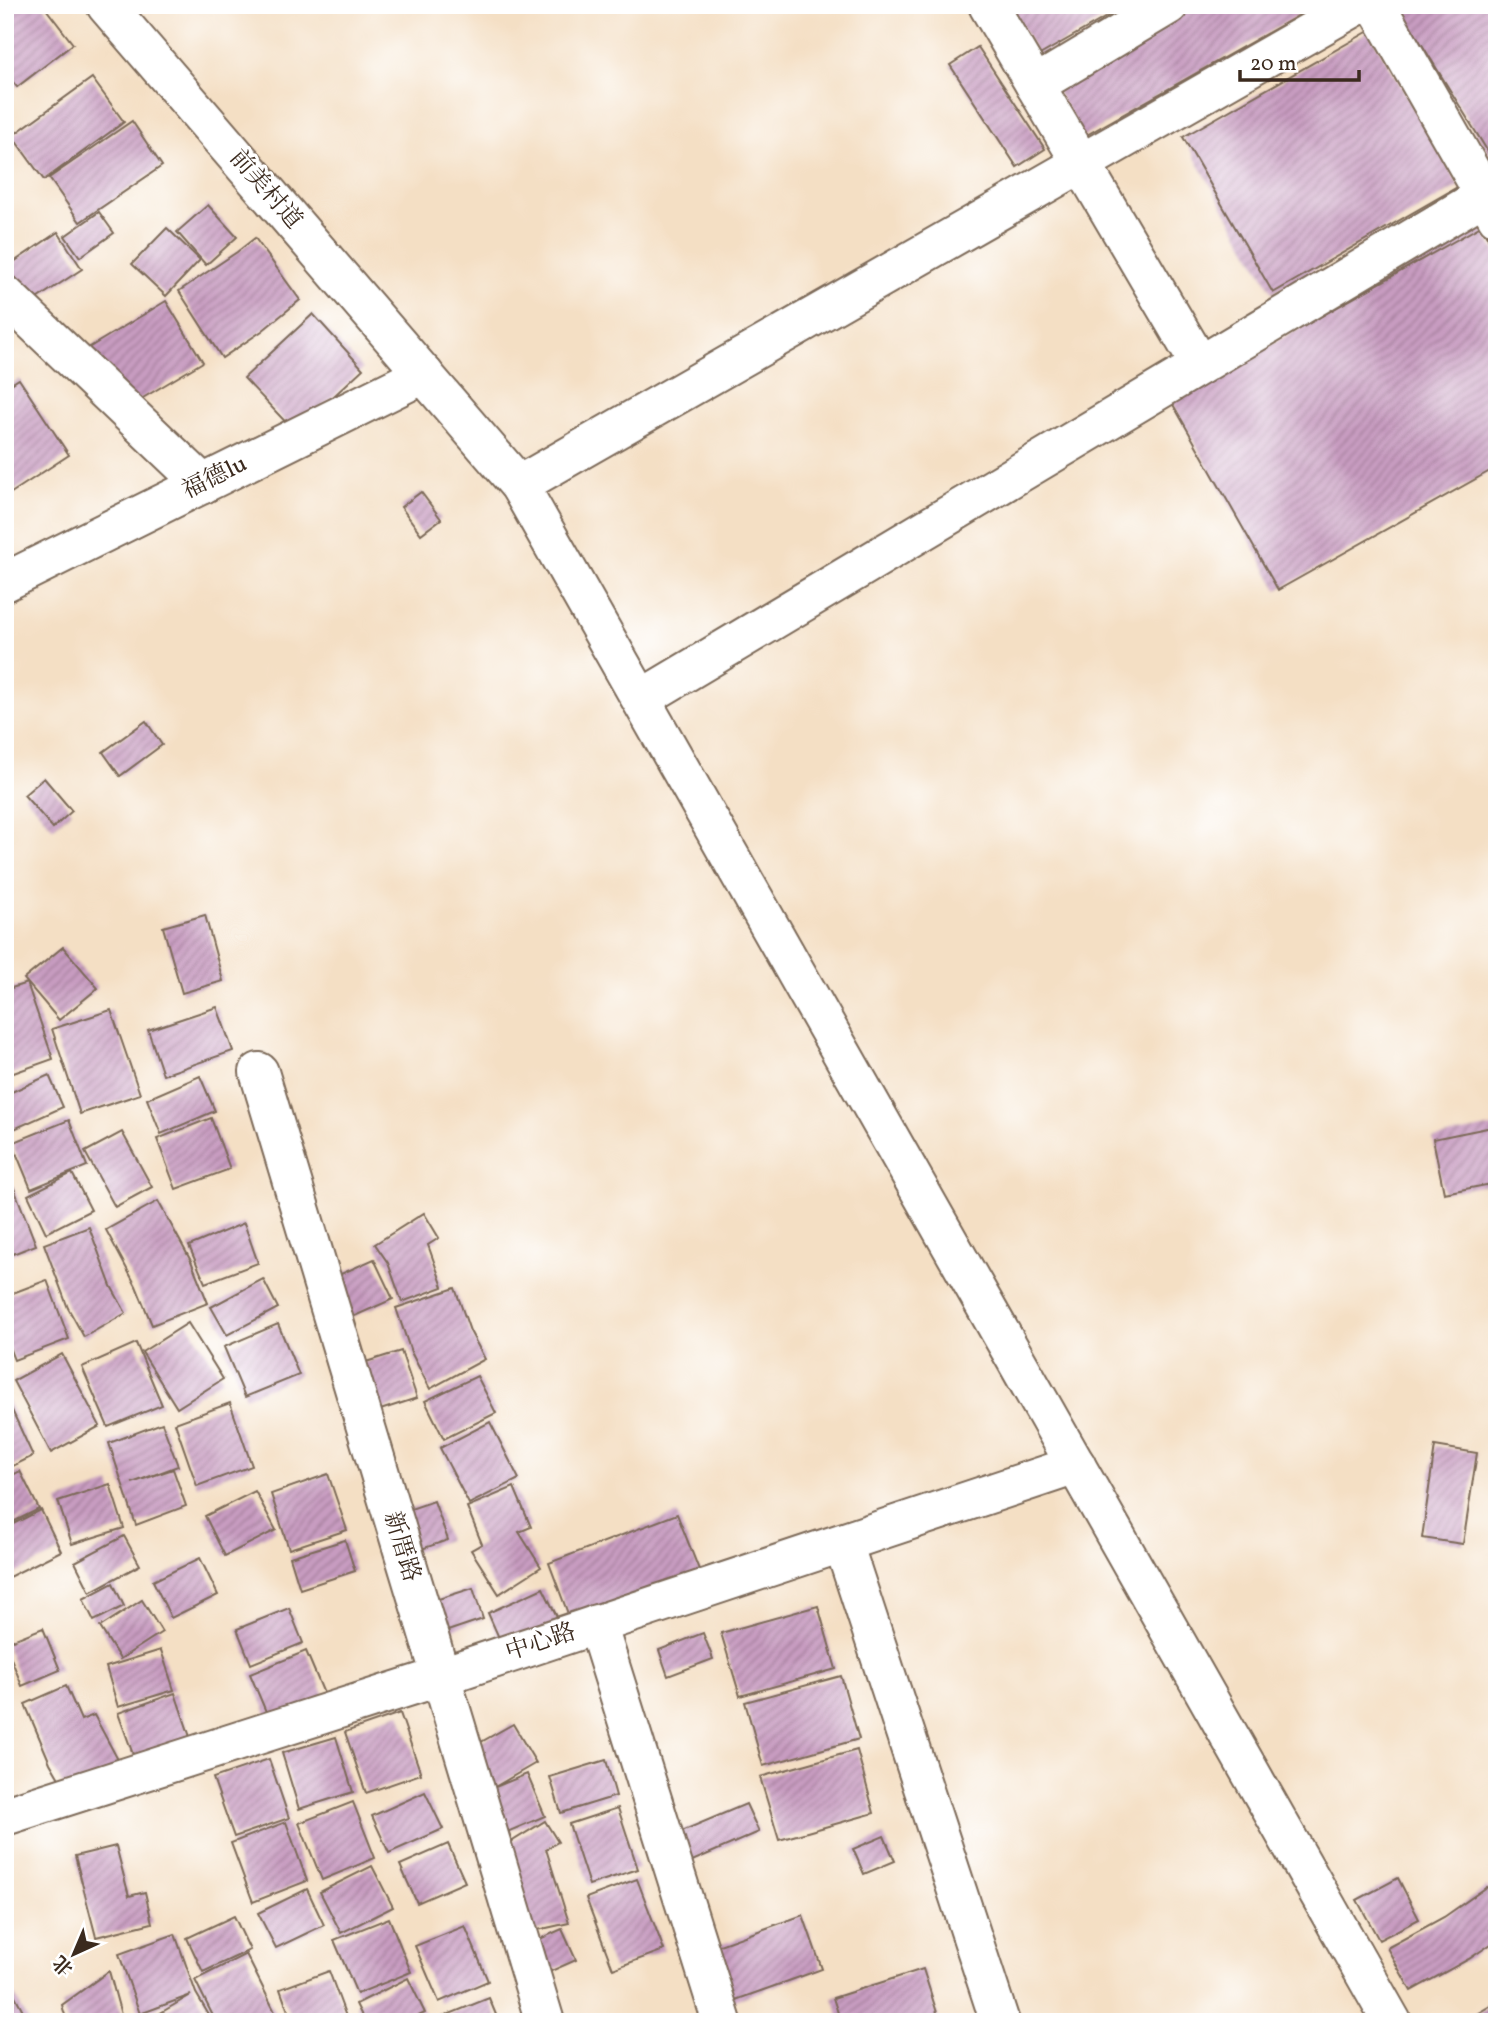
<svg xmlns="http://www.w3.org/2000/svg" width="1502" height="2027" font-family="Vollkorn,'Noto Serif SC',serif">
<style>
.building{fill:url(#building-hatch)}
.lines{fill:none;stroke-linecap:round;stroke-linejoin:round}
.minor-casing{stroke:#7c6958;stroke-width:42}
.minor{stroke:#fff;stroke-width:38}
.labels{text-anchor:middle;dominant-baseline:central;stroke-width:6;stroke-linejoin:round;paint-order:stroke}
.street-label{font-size:24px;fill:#3b2a1e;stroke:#fff}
</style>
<defs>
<pattern id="building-hatch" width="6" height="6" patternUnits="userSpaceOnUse" patternTransform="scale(1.75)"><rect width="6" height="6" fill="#c89cc1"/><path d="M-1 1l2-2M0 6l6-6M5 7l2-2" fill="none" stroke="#a47f9c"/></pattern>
</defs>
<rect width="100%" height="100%" fill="#fff"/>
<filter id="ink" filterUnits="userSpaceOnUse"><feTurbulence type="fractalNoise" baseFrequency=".0143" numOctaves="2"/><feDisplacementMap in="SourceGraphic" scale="14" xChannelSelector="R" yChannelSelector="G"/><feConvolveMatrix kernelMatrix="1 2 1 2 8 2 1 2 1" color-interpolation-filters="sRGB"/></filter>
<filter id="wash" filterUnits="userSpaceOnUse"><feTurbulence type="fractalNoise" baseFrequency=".00686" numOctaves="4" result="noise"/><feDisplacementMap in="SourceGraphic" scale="28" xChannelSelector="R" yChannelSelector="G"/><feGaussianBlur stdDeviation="1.57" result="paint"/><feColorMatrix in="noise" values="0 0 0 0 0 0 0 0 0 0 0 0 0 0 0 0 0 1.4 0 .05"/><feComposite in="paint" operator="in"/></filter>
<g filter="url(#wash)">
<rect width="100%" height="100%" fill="#f4dfc4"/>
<g id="blocks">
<!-- building -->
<g class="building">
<polygon points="5,5 43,5 73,44 17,87 5,72"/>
<polygon points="1010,5 1127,5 1038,56"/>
<polygon points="1190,5 1317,5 1083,137 1052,83"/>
<polygon points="1406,5 1497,5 1497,158 1493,160 1400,9"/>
<polygon points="1369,31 1459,186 1273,293 1183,137"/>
<polygon points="978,47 1045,149 1017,167 950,65"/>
<polygon points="92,78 124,122 44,180 12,136"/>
<polygon points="132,121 162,166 80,222 49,178"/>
<polygon points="208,205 237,237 206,265 177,232"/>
<polygon points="99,212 114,233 80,257 65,236"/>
<polygon points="1481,226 1497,254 1497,467 1278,590 1171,401"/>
<polygon points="167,228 200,260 166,296 132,264"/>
<polygon points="58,232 82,269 23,308 5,282 5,268"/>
<polygon points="255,238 300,300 262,331 222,358 179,291 237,252"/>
<polygon points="166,301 203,362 111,417 75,356"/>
<polygon points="313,314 363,369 295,432 244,378"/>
<polygon points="19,379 69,455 5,497 5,388"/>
<polygon points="421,492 441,519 421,534 401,507"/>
<polygon points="146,721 162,745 120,776 103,752"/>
<polygon points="44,778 72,811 53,828 24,795"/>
<polygon points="205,915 223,981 182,993 163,927"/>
<polygon points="63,947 98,988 59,1020 24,979"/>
<polygon points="27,983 53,1059 5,1076 5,990"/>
<polygon points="217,1007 233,1051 163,1075 148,1030"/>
<polygon points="111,1010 140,1094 80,1114 52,1029"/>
<polygon points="49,1075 63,1107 12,1130 5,1115 5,1095"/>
<polygon points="200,1076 215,1111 161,1134 147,1099"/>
<polygon points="211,1118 230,1169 176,1189 157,1139"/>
<polygon points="69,1120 87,1166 31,1189 12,1143"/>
<polygon points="1497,1126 1497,1183 1444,1193 1433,1139"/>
<polygon points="122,1132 152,1187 115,1207 85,1152"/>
<polygon points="5,1165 36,1245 5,1257"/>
<polygon points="72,1173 91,1210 46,1233 28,1195"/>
<polygon points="158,1201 191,1261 208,1303 152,1325 136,1286 106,1230"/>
<polygon points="424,1213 439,1238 428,1245 443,1287 402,1302 388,1263 375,1244"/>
<polygon points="244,1223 258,1263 205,1283 189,1246"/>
<polygon points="89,1227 111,1286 126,1313 84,1337 68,1308 44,1244"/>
<polygon points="374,1259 393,1299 339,1323 321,1283"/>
<polygon points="263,1279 278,1308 227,1335 211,1307"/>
<polygon points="47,1280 69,1339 14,1360 5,1337 5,1296"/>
<polygon points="455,1288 470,1331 485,1359 430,1389 411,1352 396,1308"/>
<polygon points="188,1323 223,1379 177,1408 142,1352"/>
<polygon points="278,1324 299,1375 245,1397 224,1347"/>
<polygon points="136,1343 162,1405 108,1427 82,1367"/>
<polygon points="401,1351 417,1398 365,1415 350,1367"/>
<polygon points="62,1354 100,1426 51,1453 13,1381"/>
<polygon points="477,1376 496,1413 444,1439 425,1401"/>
<polygon points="5,1395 33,1456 5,1470"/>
<polygon points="230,1403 252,1466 197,1486 175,1423"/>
<polygon points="490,1422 519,1479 469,1504 440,1448"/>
<polygon points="162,1423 178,1466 132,1483 173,1469 186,1506 136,1525 109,1443"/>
<polygon points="1435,1446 1477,1453 1463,1544 1422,1538"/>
<polygon points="20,1471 39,1509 5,1526 5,1479"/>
<polygon points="328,1474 347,1530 289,1549 271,1494"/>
<polygon points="110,1484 124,1528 72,1544 58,1501"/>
<polygon points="514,1487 531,1527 519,1532 541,1567 499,1594 471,1550 482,1544 467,1507"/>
<polygon points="255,1491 276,1530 225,1556 205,1516"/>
<polygon points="434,1501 448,1540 407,1554 393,1515"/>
<polygon points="41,1510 61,1551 9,1577 5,1570 5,1528"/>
<polygon points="677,1514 705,1585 576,1635 549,1563"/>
<polygon points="124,1536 140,1565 90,1592 75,1562"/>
<polygon points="345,1540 355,1571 300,1589 290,1557"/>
<polygon points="200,1558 218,1595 171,1618 153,1581"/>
<polygon points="113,1583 124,1606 94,1621 83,1599"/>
<polygon points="473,1588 483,1619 436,1635 426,1603"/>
<polygon points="543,1588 563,1629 499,1638 488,1613"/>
<polygon points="142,1600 162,1632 120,1659 100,1627"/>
<polygon points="818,1606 836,1669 740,1696 721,1633"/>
<polygon points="289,1608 303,1643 251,1664 237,1629"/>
<polygon points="43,1628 60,1670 22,1686 5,1643"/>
<polygon points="703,1633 713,1659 668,1676 659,1650"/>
<polygon points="161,1650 174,1690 118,1707 106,1667"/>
<polygon points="306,1651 328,1703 272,1726 250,1674"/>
<polygon points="841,1676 859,1739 763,1766 745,1702"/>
<polygon points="66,1686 81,1720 94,1715 124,1771 72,1801 50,1763 25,1704"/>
<polygon points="175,1693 190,1737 134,1757 118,1713"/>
<polygon points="400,1713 421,1774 366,1793 345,1732"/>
<polygon points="513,1724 536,1763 493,1788 527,1774 545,1816 500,1835 460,1754"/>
<polygon points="336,1737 353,1792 299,1809 282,1753"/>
<polygon points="857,1750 874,1813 779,1840 760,1777"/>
<polygon points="269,1759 289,1818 234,1837 213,1778"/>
<polygon points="606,1760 616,1796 561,1813 550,1777"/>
<polygon points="425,1792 443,1829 389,1853 372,1816"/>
<polygon points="353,1802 375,1858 322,1880 299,1823"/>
<polygon points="746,1804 759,1832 690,1862 677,1833"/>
<polygon points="618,1808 638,1869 589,1885 569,1824"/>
<polygon points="545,1821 558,1842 546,1849 569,1923 524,1933 495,1852"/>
<polygon points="286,1822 307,1881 253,1902 231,1843"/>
<polygon points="884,1836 895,1861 864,1874 853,1849"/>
<polygon points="448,1844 465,1882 417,1903 400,1865"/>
<polygon points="116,1846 129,1896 145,1892 152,1923 96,1937 75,1856"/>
<polygon points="372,1866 393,1907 341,1933 320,1892"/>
<polygon points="1398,1878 1419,1919 1379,1940 1357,1900"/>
<polygon points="637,1879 664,1950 613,1969 586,1898"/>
<polygon points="1487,1887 1497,1902 1497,1925 1490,1930 1497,1940 1469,1959 1411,1991 1387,1948 1444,1917"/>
<polygon points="307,1889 324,1925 276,1948 258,1913"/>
<polygon points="803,1915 822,1969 730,2002 711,1948"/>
<polygon points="234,1916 250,1950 203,1972 187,1938"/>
<polygon points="389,1918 411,1972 357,1994 334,1940"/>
<polygon points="465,1926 488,1981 439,2002 415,1946"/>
<polygon points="562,1929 576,1960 538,1977 524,1946"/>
<polygon points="175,1934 196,1993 213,2022 145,2022 191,1995 140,2014 119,1954"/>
<polygon points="246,1954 280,2022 216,2022 195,1980"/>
<polygon points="923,1969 940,2022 841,2022 833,1998"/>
<polygon points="109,1971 123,2022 67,2022 62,2005"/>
<polygon points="329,1971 348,2022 292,2022 280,1989"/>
<polygon points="5,1977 29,2022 5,2022"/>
<polygon points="408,1978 425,2013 406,2022 365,2022 356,2004"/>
<polygon points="489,1998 499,2022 444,2022 442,2017"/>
<polygon points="1497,2002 1497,2022 1463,2022"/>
</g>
</g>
</g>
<g filter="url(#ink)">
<use href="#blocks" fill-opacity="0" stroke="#7c6958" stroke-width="2"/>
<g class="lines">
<defs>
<g id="minor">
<polyline points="106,5 519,485 1392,2022"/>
<polyline points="988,5 1200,365"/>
<polyline points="1376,5 1497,217"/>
<polyline points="1035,85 1169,5"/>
<polyline points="5,295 203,484"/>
<polyline points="519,485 1358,5"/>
<polyline points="5,582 424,374"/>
<polyline points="641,699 1497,188"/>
<polyline points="259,1072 545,2022"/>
<polyline points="843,1543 1000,2022"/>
<polyline points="597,1624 722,2022"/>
<polyline points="5,1816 439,1677 1076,1465"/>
</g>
</defs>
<!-- minor casing -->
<use href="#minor" class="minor-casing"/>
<!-- minor -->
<use href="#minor" class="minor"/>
</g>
</g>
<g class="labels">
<!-- street labels -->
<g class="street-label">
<text transform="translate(265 190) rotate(49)">前美村道</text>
<text transform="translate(215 478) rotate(-26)">福德lu</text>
<text transform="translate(401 1547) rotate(73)">新厝路</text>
<text transform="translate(541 1643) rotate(-18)">中心路</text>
</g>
</g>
<!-- margin -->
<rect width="1502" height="2027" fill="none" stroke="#fff" stroke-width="28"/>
<!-- north arrow -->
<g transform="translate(74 1954) rotate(224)" stroke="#ffffff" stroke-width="5" paint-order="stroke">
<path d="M0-5L12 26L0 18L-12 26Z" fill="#3b2a1e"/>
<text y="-10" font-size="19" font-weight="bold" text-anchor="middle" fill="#3b2a1e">北</text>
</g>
<!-- scale -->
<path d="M1240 70v10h119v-10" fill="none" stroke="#3b2a1e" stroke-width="3.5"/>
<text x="1250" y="70" font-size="21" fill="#3b2a1e" stroke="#ffffff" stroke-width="5" paint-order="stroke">20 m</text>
</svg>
